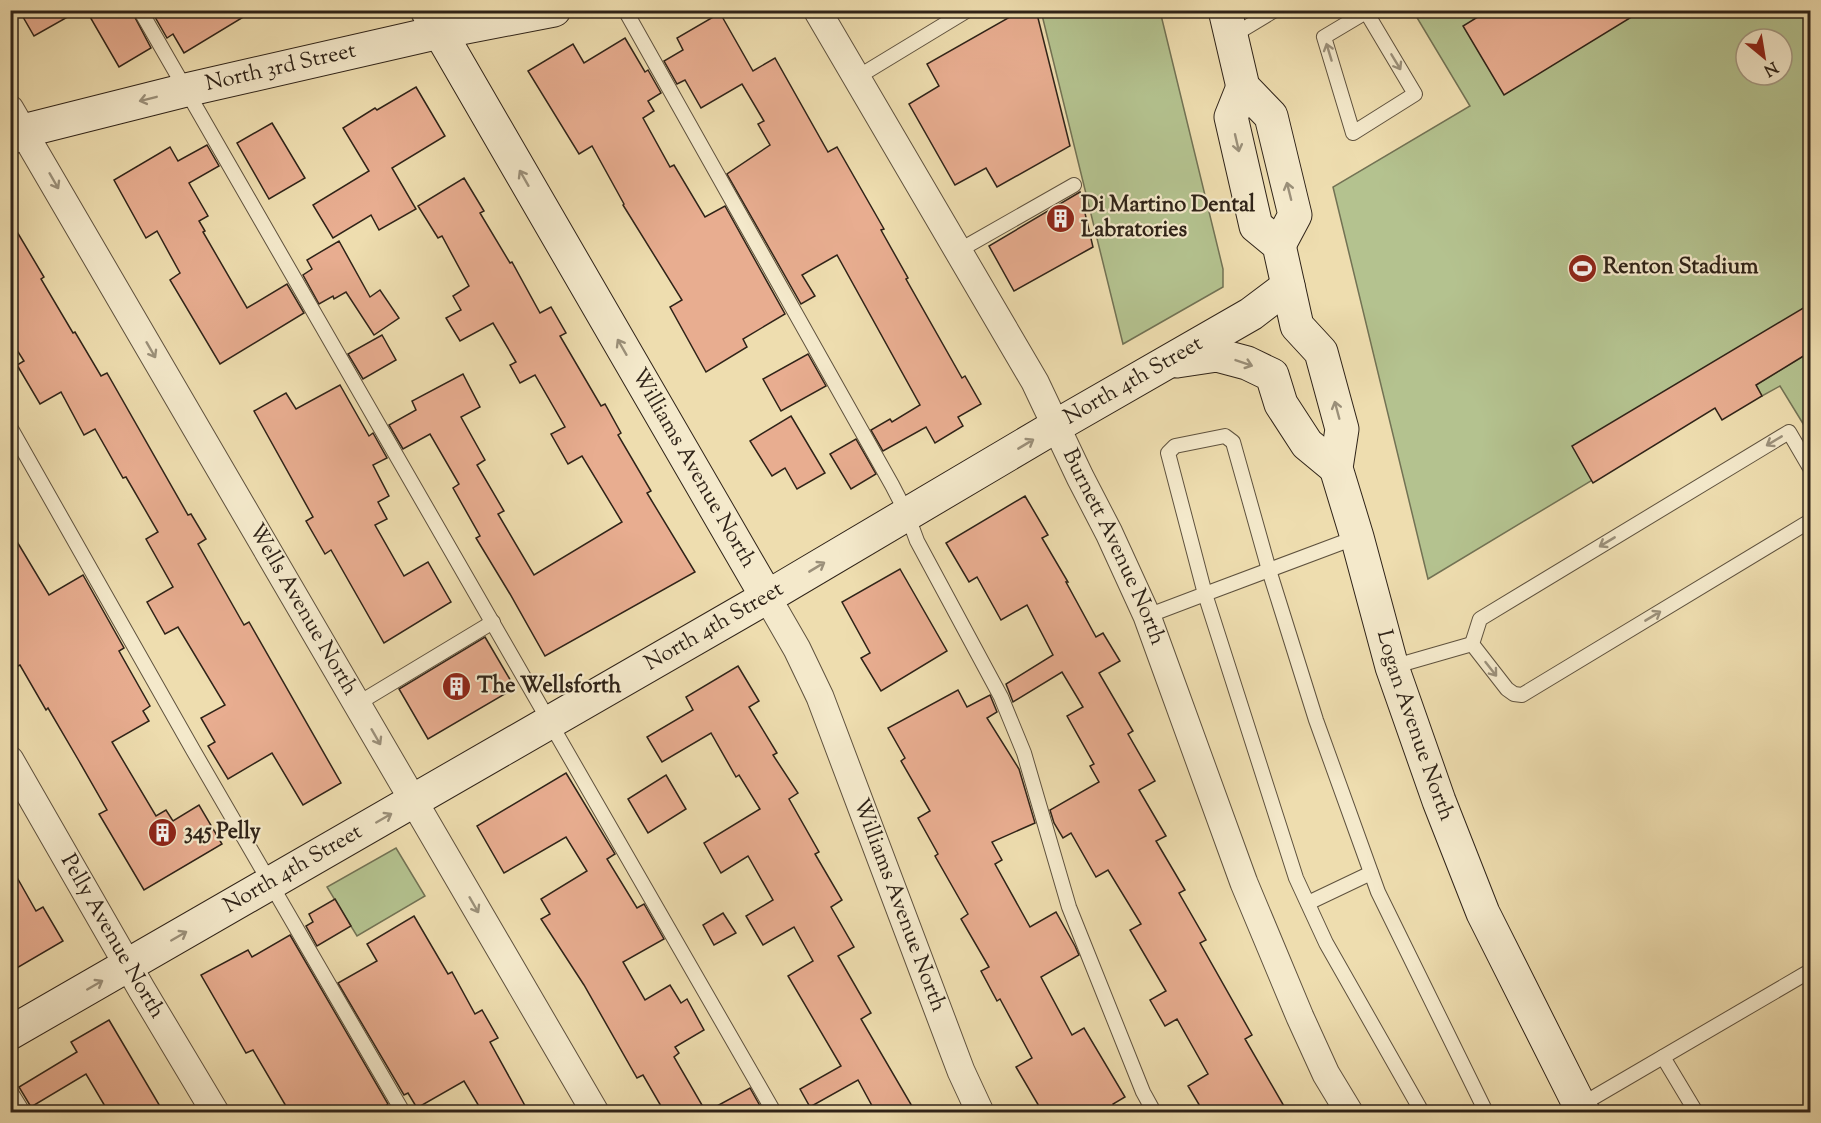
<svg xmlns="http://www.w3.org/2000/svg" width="1821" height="1123" font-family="'Sorts Mill Goudy',serif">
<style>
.green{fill:#b4c28f;stroke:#727254;stroke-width:1.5;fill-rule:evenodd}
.building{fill:#e8ad90;stroke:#2f2318;stroke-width:1.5}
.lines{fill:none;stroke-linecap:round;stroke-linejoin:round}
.lane-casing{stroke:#5f523e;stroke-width:16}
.street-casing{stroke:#5f523e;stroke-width:29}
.secondary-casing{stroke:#2f2318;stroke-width:35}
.lane{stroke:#f4e9cb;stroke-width:14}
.street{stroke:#f4e9cb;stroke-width:27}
.secondary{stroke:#f4e9cb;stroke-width:33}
.oneway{stroke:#9b907a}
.labels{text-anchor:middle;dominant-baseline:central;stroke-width:4.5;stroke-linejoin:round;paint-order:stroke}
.street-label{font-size:22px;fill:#2f2318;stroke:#f4e9cb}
.poi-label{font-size:22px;font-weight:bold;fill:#2f2318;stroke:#f4e9cb;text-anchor:start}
</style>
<rect width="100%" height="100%" fill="#eeddaf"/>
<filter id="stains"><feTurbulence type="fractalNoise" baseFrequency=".00333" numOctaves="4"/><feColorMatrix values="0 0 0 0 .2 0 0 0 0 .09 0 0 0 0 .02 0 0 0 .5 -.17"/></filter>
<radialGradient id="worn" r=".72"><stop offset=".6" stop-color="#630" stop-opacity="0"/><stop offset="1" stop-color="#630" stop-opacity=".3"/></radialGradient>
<!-- green -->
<g class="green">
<polygon points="1041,11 1160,11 1223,269 1223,287 1123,344"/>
<path d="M1413,11H1810V349L1428,579L1333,187L1470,106ZM1746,39H1782V75H1746Z"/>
<polygon points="1810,352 1810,435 1780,386 1762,396 1756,385"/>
<polygon points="396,848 425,896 357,936 327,887"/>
</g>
<!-- building -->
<g class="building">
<polygon points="19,10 80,10 34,36"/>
<polygon points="86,10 131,10 151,48 119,67"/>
<polygon points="151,10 255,10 184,53 173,34 167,38"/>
<polygon points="1022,10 1036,10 1070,146 997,187 986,168 955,185 909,104 939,86 927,64"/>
<polygon points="1489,10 1643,10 1504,95 1463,26"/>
<polygon points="720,13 753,71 775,58 828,152 837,147 884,229 881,230 908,278 906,279 962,378 965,376 981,404 958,417 963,426 935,443 926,427 883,451 871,430 890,419 892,422 920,405 837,255 802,275 815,296 801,304 727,174 770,145 758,124 764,121 742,84 701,108 685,80 677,84 664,61 683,50 677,38"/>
<polygon points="625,38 645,72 648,70 661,93 648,101 654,111 643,118 670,167 674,165 705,217 725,206 785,314 743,339 747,347 706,372 670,307 682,300 623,205 624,204 592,146 579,154 528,71 573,44 584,63"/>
<polygon points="416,87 445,136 392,168 416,209 379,230 371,215 333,238 313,205 369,171 343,128 375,108 377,110"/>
<polygon points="272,123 305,178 269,199 237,143"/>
<polygon points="207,145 219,166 189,183 208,216 199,221 205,231 203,232 247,308 287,284 304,313 220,364 170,280 180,273 157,231 146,238 114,180 170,147 178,161"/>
<polygon points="464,178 484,211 480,213 510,263 512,262 540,313 551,307 566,333 560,336 601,406 605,404 621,433 618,435 651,491 647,493 695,572 545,656 510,594 476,538 480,536 453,488 459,484 430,434 403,449 389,425 416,410 412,401 463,374 480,407 461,417 485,460 477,465 504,511 498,514 534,575 622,522 582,456 568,464 551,434 565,427 535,375 520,383 510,365 516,362 493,323 460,341 446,318 461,310 453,296 469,286 442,236 438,238 418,206"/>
<polygon points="1080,192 1093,247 1014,291 989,246"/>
<polygon points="10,220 44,277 41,279 73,333 75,332 101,376 107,373 188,515 191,514 206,539 198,544 244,625 249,622 341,783 303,805 272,753 228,779 208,746 215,742 201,718 225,705 178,627 165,634 147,602 173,587 146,539 158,532 126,477 123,478 95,429 84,435 61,392 40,404 17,365 24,361 10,339"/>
<polygon points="339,241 370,297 380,290 399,318 374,335 346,292 334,299 333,296 319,304 303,275 312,269 307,260"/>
<polygon points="1810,304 1810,352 1756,385 1762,396 1722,420 1715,408 1593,483 1572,446"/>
<polygon points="382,335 396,360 363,379 348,354"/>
<polygon points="808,354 826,386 781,411 763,379"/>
<polygon points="340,385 369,436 373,433 387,458 373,465 389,496 378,502 387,519 375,525 404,576 428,562 451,602 384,643 331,550 325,554 306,521 313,517 254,411 286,393 296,409"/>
<polygon points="791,416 825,473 797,489 785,468 772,476 750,441"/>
<polygon points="856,439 876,474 851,489 830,454"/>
<polygon points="1025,496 1048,535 1042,538 1068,582 1066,582 1096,637 1103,633 1120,661 1099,673 1133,731 1128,734 1155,781 1139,790 1166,836 1156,841 1185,890 1179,893 1206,940 1200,943 1252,1035 1245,1039 1288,1113 1204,1113 1188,1086 1208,1074 1177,1019 1165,1026 1150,1000 1166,991 1130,930 1141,924 1108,870 1096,877 1071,833 1063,838 1054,823 1050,810 1099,782 1090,766 1094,764 1067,716 1083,707 1062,672 1013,702 1006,684 1053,655 1027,605 1001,620 977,577 969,582 946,543"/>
<polygon points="10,530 49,595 83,575 124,648 119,651 150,706 143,711 149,721 112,742 156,816 166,810 173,821 199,805 222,844 144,890 99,814 107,810 79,761 48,708 46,710 20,665 18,666 10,654"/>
<polygon points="900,569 947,651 881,691 861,658 870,653 842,602"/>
<polygon points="485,637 515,688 428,739 399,689"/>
<polygon points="738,666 759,701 749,707 777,753 773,755 798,793 789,799 819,852 815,854 842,900 831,907 854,947 838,956 871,1013 861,1019 916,1113 876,1113 858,1080 810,1107 800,1089 841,1066 788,976 813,961 794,927 763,945 746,916 773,900 748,856 721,873 704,843 760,809 739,775 736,777 711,733 662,762 647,737 693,710 686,697"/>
<polygon points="958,690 967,707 990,695 997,712 987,718 1019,769 1035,823 992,842 1002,860 995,864 1030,927 1056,912 1075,946 1079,955 1041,977 1072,1035 1084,1028 1125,1097 1113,1104 1117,1113 1043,1113 1016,1067 1032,1058 1000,999 997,1001 981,971 989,967 961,919 968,914 935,856 938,854 918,818 930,811 901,761 905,758 888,728"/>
<polygon points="566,773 615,854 607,859 637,908 644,904 664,939 623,962 645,1000 670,985 681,1003 687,999 704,1030 675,1047 679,1053 674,1057 706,1112 750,1088 764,1113 665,1113 643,1075 637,1078 584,985 541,919 550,914 541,899 587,871 566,837 504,873 477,826"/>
<polygon points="666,775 686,809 648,833 628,799"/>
<polygon points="10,865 36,911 43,907 63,941 10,972"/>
<polygon points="335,899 351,926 317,946 306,926 313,922 309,914"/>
<polygon points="723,913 736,933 714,945 703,925"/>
<polygon points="414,916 448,974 452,972 475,1014 482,1010 498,1038 490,1042 529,1113 483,1113 464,1081 417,1108 408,1093 404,1095 338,983 377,961 367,944"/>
<polygon points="290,935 388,1104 375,1113 290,1113 253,1050 246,1053 201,975 248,950 252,957"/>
<polygon points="109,1020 164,1113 109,1113 86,1074 31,1107 19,1087 77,1052 71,1042"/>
</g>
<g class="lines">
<defs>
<g id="lane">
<polyline points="140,10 774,1112"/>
<polyline points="625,10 892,485 907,514 917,541 1001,697 1024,753 1069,907 1143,1092 1154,1112"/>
<polyline points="1365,10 1415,94 1353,133 1324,37 1366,12"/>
<polyline points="1232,36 1275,10"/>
<polyline points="856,78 968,10"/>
<polyline points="958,251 1074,185"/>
<polyline points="10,427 193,750 403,1112"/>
<polyline points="1810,468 1789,432 1480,619 1472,644 1507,689 1514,694 1522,695 1810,521"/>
<polyline points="1357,537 1205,594 1296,878 1326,943 1422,1112"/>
<polyline points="1147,616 1205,594 1168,453 1175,446 1225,436 1233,442 1269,570 1316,720 1378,892 1486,1112"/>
<polyline points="1392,667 1472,644"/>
<polyline points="357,704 493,622"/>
<polyline points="1308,903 1371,873"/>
<polyline points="1663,1057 1696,1112"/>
<polyline points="10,1091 23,1112"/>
<polyline points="1579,1106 1810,971"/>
</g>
<g id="street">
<path id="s1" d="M817,10L1035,382L1080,477L1109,533L1147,616L1244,883L1300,1017L1326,1074L1349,1112"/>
<path id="s2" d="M10,109L595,1112"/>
<path id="s3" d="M767,597L797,649L820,697L961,1071L980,1112"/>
<path id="s4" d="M10,760L142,990L215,1112"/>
</g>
<g id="secondary">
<path id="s5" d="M427,10L767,597"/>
<polyline points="1225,10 1243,87 1271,116 1295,215 1279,245"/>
<path id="s6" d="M1243,87L1231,117L1256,226L1279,245L1297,326L1321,352L1342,429L1336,468L1357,537L1392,667L1439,801L1483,913L1583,1112"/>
<path id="s7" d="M10,138L23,131L186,90L440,32L554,10"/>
<polyline points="1177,361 1217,355 1247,363 1272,375 1281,404 1307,444 1336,468"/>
<path id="s8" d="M10,1033L767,597L1056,426L1251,314L1288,286"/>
</g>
</defs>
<!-- lane casing -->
<use href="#lane" class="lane-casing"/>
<!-- street casing -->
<use href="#street" class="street-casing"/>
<!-- secondary casing -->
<use href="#secondary" class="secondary-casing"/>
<!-- lane -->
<use href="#lane" class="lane"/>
<!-- street -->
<use href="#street" class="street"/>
<!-- secondary -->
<use href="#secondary" class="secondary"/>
</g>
<!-- one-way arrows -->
<defs><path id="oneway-shaft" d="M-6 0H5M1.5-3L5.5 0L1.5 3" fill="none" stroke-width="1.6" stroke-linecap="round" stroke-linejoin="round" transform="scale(1.5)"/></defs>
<g class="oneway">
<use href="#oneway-shaft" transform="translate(1329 52) rotate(-107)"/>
<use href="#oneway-shaft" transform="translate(1396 62) rotate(59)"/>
<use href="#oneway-shaft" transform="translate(148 99) rotate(166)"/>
<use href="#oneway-shaft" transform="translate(1237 143) rotate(77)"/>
<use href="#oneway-shaft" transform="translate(524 178) rotate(-120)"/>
<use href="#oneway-shaft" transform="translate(54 181) rotate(60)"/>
<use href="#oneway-shaft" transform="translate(1289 191) rotate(-104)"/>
<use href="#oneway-shaft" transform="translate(622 347) rotate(-120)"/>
<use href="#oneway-shaft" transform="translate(151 350) rotate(60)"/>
<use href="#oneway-shaft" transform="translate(1244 363) rotate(19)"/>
<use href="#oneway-shaft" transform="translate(1337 410) rotate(-105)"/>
<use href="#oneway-shaft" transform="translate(1774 441) rotate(149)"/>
<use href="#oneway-shaft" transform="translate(1026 444) rotate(-31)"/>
<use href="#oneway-shaft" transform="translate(1607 542) rotate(149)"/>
<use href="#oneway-shaft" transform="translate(817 567) rotate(-31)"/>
<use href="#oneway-shaft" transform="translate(1653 616) rotate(-31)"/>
<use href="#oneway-shaft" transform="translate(1491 669) rotate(52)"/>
<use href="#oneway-shaft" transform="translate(376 737) rotate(60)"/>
<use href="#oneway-shaft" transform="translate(384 818) rotate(-30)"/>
<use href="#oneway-shaft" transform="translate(474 905) rotate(60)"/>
<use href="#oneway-shaft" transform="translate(179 936) rotate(-30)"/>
<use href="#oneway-shaft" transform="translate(95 985) rotate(-30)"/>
</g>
<!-- icons -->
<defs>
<symbol id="building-disc" viewBox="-11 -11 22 22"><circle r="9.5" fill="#8f2418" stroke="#f4e9cb"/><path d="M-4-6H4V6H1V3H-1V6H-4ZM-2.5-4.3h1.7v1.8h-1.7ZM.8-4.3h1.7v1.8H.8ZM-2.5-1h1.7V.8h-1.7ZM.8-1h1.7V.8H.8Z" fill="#fff"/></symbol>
<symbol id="stadium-disc" viewBox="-11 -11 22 22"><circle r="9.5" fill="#8f2418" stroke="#f4e9cb"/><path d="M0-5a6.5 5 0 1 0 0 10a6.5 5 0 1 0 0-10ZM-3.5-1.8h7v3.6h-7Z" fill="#fff"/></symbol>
</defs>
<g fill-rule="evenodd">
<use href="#building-disc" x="1044" y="202" width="33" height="33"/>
<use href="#stadium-disc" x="1566" y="252" width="33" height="33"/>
<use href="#building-disc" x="440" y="670" width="33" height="33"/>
<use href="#building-disc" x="146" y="816" width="33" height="33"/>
</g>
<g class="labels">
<!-- street labels -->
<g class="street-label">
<text stroke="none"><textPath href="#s7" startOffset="280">North 3rd Street</textPath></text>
<text stroke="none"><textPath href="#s8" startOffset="1299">North 4th Street</textPath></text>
<text stroke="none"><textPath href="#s5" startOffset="530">Williams Avenue North</textPath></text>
<text stroke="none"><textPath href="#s1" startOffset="614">Burnett Avenue North</textPath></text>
<text stroke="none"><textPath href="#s2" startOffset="580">Wells Avenue North</textPath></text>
<text stroke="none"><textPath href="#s8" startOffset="813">North 4th Street</textPath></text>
<text stroke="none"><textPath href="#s6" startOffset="681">Logan Avenue North</textPath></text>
<text stroke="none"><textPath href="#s8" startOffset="327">North 4th Street</textPath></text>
<text stroke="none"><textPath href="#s3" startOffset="336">Williams Avenue North</textPath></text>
<text stroke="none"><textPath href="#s4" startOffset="204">Pelly Avenue North</textPath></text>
</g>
<!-- poi labels -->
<g class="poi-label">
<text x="1081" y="206">Di Martino Dental<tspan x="1081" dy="25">Labratories</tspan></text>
<text x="1603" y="268">Renton Stadium</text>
<text x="477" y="687">The Wellsforth</text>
<text x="184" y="833">345 Pelly</text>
</g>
</g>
<!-- margin -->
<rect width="1821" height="1123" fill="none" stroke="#eeddaf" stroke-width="36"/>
<rect x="12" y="12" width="1797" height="1099" fill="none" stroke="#2f2318" stroke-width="3"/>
<rect x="18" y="18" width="1785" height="1087" fill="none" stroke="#2f2318" stroke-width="1.5"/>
<!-- north arrow -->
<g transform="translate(1764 57) rotate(150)"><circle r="28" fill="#f4e9cb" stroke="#a59a83" stroke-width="1.5"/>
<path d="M0-4.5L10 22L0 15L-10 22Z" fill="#8f2418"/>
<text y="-9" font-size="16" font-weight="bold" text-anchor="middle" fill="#2f2318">N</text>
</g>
<rect width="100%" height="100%" filter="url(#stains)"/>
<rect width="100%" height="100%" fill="url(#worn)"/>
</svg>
